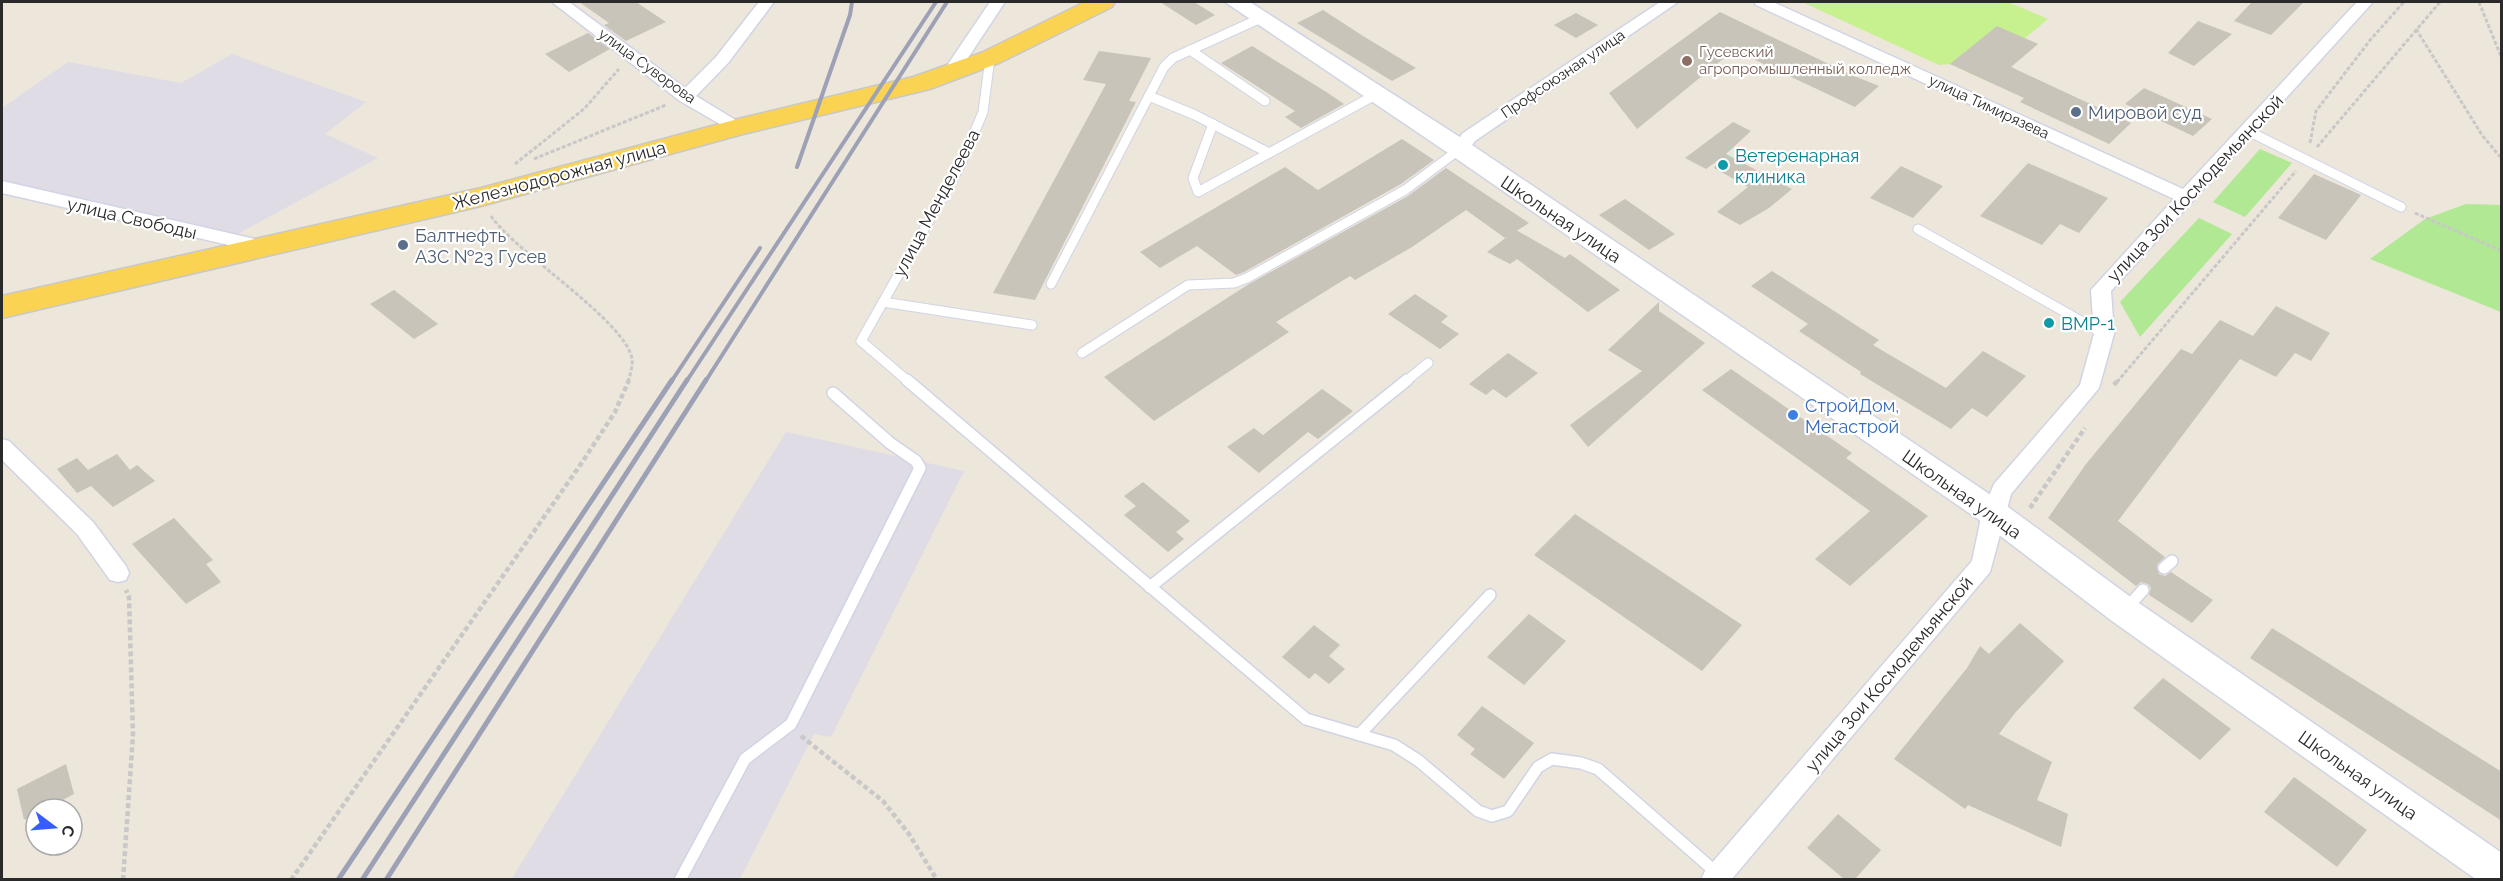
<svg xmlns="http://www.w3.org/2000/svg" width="2503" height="881" font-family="Raleway,sans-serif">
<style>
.industrial{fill:#dfdce5}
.green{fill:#b0e894}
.pitch{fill:#c7f08e}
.building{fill:#c8c4ba}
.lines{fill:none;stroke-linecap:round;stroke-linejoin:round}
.lane-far1-casing{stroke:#d0d4e4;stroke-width:11}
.lane-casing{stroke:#d0d4e4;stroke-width:14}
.street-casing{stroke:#d0d4e4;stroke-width:3}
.secondary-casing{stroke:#d0d4e4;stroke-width:3}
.primary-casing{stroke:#c8c8c8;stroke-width:3}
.path-far1{stroke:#c8c8c8;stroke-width:3;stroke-dasharray:4 2;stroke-linecap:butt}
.path{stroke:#c8c8c8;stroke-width:4.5;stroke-dasharray:5 3;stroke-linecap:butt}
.lane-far1{stroke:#fff;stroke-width:9}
.lane{stroke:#fff;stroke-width:11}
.street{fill:#fff;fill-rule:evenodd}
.secondary{fill:#fff;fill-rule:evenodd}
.primary{fill:#fbd353;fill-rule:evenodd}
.rail-far1{stroke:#9da1b6;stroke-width:4}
.rail{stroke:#9da1b6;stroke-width:5}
.education-dot{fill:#8d6e63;stroke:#fff;stroke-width:2}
.service-dot{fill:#5c6f8a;stroke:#fff;stroke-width:2}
.culture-dot{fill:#0f9aa8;stroke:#fff;stroke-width:2}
.shop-dot{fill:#3f7fe0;stroke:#fff;stroke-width:2}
.labels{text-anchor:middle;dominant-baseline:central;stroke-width:4.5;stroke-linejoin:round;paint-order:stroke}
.far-education-label{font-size:15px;fill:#785e54;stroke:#fff;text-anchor:start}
.far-street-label{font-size:15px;fill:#2a2a2a;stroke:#fff}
.service-label{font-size:18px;fill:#4e5e75;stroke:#fff;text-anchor:start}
.culture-label{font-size:18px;fill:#0d838f;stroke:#fff;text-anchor:start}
.street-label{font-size:18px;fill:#2a2a2a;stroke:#fff}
.shop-label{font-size:18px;fill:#366cbe;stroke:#fff;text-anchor:start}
</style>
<rect width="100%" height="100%" fill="#ede6db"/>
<!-- industrial -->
<g class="industrial">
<polygon points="232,54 366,102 325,134 378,158 232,237 2,186 2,108 68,62 181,83"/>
<polygon points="786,432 964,471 831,737 814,734 740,879 511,880"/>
</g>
<!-- green -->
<g class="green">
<polygon points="2260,149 2292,163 2245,217 2213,202"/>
<polygon points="2466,204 2501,205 2501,312 2370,259 2425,219"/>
<polygon points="2199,218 2232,234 2140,337 2120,302"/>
</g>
<!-- pitch -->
<polygon class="pitch" points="1802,2 2008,2 2048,19 2025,38 2038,44 1991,83 1950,64 1939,65"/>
<!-- building -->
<g class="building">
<polygon points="579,2 636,2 666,22 626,41 604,25 609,23"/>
<polygon points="1160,2 1194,2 1215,15 1196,25"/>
<polygon points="2252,2 2304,2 2271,35 2234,21"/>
<polygon points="1323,10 1363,36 1416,68 1392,81 1297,23"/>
<polygon points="1720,12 1854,76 1879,86 1855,107 1734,50 1637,129 1609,93"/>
<polygon points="1576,13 1598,25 1576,38 1554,25"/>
<polygon points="2198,21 2232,34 2194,66 2168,53"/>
<polygon points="1997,26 2038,44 2011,67 2131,123 2109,144 2020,102 2024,98 1950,64"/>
<polygon points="588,33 610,49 569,72 545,54"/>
<polygon points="1252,46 1328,93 1344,104 1301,128 1285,117 1295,111 1221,63"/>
<polygon points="1099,51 1151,58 1129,101 1136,102 1035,300 993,293 1106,84 1083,80"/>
<polygon points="2144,88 2212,119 2193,136 2125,104"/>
<polygon points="1733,122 1751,131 1726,154 1792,189 1769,208 1740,225 1717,212 1748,187 1714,168 1720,159 1706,169 1685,158"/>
<polygon points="1402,139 1434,160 1401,184 1244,272 1236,275 1197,246 1160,268 1140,252 1285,167 1318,190"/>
<polygon points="2028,163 2108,198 2079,233 2060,224 2042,245 1980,216"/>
<polygon points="1901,166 1943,186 1913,218 1870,198"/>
<polygon points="1446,168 1529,223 1505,238 1466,210 1412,247 1355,280 1350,276 1276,322 1289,332 1154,421 1104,377 1249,284 1408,196"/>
<polygon points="2314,174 2361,195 2326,240 2278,218"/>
<polygon points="1625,199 1675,234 1649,250 1599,215"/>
<polygon points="1516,230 1565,258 1570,254 1620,290 1588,312 1517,259 1510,264 1487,252"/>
<polygon points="1772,271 1879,340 1873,345 1946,388 1983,351 2026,376 1987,417 1972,408 1951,429 1860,374 1861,372 1799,331 1808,324 1751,286"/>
<polygon points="394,290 438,324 414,339 370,304"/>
<polygon points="1415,294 1448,316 1441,322 1459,334 1440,349 1388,314"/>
<polygon points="1659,302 1659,311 1705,343 1588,447 1570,425 1642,371 1608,350"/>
<polygon points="2276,306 2330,333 2311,361 2295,353 2276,377 2240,359 2118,521 2165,557 2157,565 2159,574 2165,576 2171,572 2213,600 2192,623 2149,595 2151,588 2148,584 2141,582 2136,586 2048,518 2086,464 2181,349 2192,354 2220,320 2253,336"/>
<polygon points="1508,353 1538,373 1506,398 1493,389 1486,395 1469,384"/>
<polygon points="1731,369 1852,453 1846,458 1928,516 1850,586 1815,559 1870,511 1702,390"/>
<polygon points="1322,389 1353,411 1318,439 1308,432 1259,473 1227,447 1254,428 1263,435"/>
<polygon points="117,454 130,470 137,465 155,481 113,507 91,486 77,493 57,469 77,458 88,470"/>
<polygon points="1143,482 1190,521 1176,532 1184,539 1168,552 1124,515 1136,506 1124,496"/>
<polygon points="1575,514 1742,625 1702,671 1534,555"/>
<polygon points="174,518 213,560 206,564 221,582 186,604 132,544"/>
<polygon points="1529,614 1566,641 1524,685 1487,657"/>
<polygon points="2020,623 2064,661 2015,713 1999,734 2052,762 2037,800 2068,814 2061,847 1968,805 1965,809 1894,759 1967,668 1980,646 1989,654"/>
<polygon points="1314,625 1340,645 1329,656 1345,669 1329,684 1315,673 1309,679 1282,657"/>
<polygon points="2272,628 2502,772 2502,821 2250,658"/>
<polygon points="2163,678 2231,729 2200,760 2133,708"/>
<polygon points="1482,706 1534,743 1504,779 1470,754 1475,749 1457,735"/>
<polygon points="66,764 74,794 46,809 36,809 36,814 24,820 17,789"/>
<polygon points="2294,777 2367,830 2337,867 2264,812"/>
<polygon points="1838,814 1881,850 1855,879 1844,879 1807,848"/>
</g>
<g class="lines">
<defs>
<g id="lane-far1">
<polyline points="1190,50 1265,101"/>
<polyline points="1149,96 1195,115 1269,153"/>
<polyline points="1213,124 1193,178 1198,192 1377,94"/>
<polyline points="2248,131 2401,207"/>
<polyline points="1918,229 2104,334"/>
<polyline points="1051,284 1164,67 1173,58 1261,18"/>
<polyline points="883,302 1032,325"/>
<polyline points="1082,353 1188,285 1234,283 1247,278 1405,190 1460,149"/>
<polyline points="909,382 861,341 961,164 983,112 990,58"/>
<polyline points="1405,382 1428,363"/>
</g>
<g id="lane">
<polyline points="907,380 1306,719 1394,745 1419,761 1478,811 1492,816 1508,811 1538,767 1552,759 1581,763 1598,769 1718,874"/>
<polyline points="2164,568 2172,561"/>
<polyline points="1150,587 1407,380"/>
<polyline points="2126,609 2143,590"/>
<polyline points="1359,735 1490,595"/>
<polyline points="680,880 745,759 791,724 920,468 916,461 890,443 833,393"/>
</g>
<g id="street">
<polygon points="552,2 569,2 685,88 716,57 759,2 774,2 728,63 696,96 747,127 744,131 732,131 680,101"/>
<polygon points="990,2 1005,2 956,76 944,76 942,73"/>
<polygon points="1660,2 1678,2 1475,141 1466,153 1454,153 1451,149 1463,133"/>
<polygon points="1754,2 1773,2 2183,189 2357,2 2373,2 2111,291 2114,334 2099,388 2011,494 1990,572 1731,880 1701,880 1705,871 1972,561 1982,513 1994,484 2080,385 2094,334 2091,290 2174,199 1756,5"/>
<polygon points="2,181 264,241 271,243 273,247 271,251 264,253 2,193"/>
<polygon points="2,439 9,441 93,522 126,566 129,573 126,580 118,582 110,580 77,534 2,460"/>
</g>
<polygon id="secondary" points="1225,2 1250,2 1469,143 2004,504 2136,601 2502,853 2502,880 2477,880 2112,621 1982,522 1451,155"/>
<polygon id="primary" points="1085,2 1115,2 1112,7 999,63 930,89 743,134 481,206 2,318 2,296 481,188 738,119 913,77 981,53"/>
</defs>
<!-- lane-far1 casing -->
<use href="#lane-far1" class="lane-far1-casing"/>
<!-- lane casing -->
<use href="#lane" class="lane-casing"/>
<!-- street casing -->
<use href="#street" class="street-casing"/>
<!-- secondary casing -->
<use href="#secondary" class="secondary-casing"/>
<!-- primary casing -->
<use href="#primary" class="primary-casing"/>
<!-- path-far1 -->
<g class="path-far1">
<polyline points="2479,2 2502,59"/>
<polyline points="2416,29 2482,135 2502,159"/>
<polyline points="2310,143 2316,111 2371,39 2404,2"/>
<polyline points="2317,147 2440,2"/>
<polyline points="534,159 666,105"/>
<polyline points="515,164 584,109 619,69"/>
<polyline points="2415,213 2502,251"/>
<path d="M491,216C516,253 626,321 632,359C633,366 630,375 628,382"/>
<polyline points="2117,382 2296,171"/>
</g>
<!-- path -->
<g class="path">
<polyline points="2114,385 2118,380"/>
<polyline points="2030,508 2085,428"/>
<polyline points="801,736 883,801 909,834 937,880"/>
<polyline points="123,880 133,735 129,597 126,590"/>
<polyline points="291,880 583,461 615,412 629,380"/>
</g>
<!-- lane-far1 -->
<use href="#lane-far1" class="lane-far1"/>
<!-- lane -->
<use href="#lane" class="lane"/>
<!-- street -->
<use href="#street" class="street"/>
<!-- secondary -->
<use href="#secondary" class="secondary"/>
<!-- primary -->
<use href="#primary" class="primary"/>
<!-- rail-far1 -->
<g class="rail-far1">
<polyline points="797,167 850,15 852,2"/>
<polyline points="671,382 760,248"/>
<polyline points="686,382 936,2"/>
<polyline points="705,382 947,2"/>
</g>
<!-- rail -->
<g class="rail">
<polyline points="338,880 672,380"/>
<polyline points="362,880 687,380"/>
<polyline points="386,880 706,380"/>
</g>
</g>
<!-- markers -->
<circle class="education-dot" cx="1687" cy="61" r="6"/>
<g class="service-dot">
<circle cx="2076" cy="112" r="6"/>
<circle cx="403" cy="245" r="6"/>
</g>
<g class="culture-dot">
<circle cx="1723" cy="165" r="6"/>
<circle cx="2049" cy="323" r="6"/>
</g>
<circle class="shop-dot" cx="1793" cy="415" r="6"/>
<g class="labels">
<!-- far-education labels -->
<g class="far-education-label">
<text x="1699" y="52">Гусевский<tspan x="1699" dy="17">агропромышленный колледж</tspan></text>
</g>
<!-- far-street labels -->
<g class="far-street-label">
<text transform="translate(647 66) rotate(36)">улица Суворова</text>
<text transform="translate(1563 74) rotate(-34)">Профсоюзная улица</text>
<text transform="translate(1989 107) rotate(25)">улица Тимирязева</text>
</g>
<!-- service labels -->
<g class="service-label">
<text x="2088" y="112">Мировой суд</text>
<text x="415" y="235">Балтнефть<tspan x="415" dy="21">АЗС №23 Гусев</tspan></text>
</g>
<!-- culture labels -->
<g class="culture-label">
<text x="1735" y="155">Ветеренарная<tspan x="1735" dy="21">клиника</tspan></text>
<text x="2061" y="323">BMP-1</text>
</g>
<!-- street labels -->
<g class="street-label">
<text transform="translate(559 175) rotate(-15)">Железнодорожная улица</text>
<text transform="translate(2195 188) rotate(-47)">улица Зои Космодемьянской</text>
<text transform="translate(936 203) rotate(-62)">улица Менделеева</text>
<text transform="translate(132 218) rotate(13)">улица Свободы</text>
<text transform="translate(1561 219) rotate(34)">Школьная улица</text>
<text transform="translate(1962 494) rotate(35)">Школьная улица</text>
<text transform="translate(1889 674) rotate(-50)">улица Зои Космодемьянской</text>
<text transform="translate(2358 775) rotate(35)">Школьная улица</text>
</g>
<!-- shop labels -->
<g class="shop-label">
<text x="1805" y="405">СтройДом,<tspan x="1805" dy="21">Мегастрой</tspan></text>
</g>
</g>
<!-- border -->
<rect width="2503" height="881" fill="none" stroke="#2a2a2a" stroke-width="6"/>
<!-- north arrow -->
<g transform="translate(54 827) rotate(106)"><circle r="28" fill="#ffffff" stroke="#aaaaaa" stroke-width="1.5"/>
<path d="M0-4.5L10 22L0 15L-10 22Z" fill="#375cff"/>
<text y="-9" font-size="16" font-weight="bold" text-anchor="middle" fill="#2a2a2a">С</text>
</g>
</svg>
